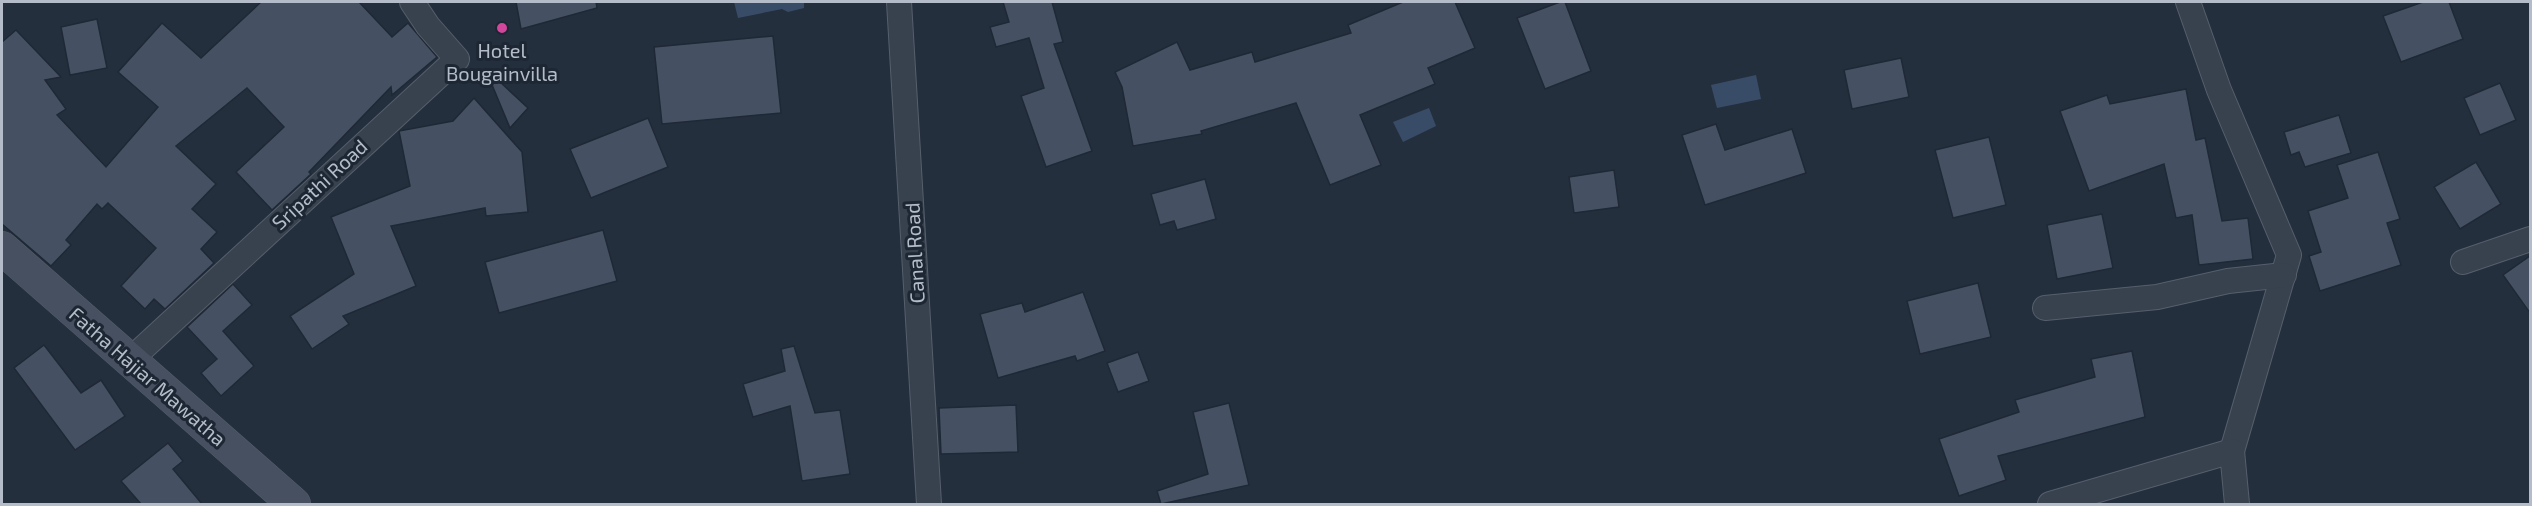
<svg xmlns="http://www.w3.org/2000/svg" width="2532" height="506" font-family="'Exo 2',sans-serif">
<style>
.water{fill:#394c67}
.building{fill:#455162;stroke:#1f2835;stroke-width:1.5}
.lines{fill:none;stroke-linecap:round;stroke-linejoin:round}
.street-casing{stroke:#565f6c;stroke-width:26}
.secondary-casing{stroke:#565f6c;stroke-width:34}
.street{stroke:#38414e;stroke-width:24}
.secondary{stroke:#465061;stroke-width:33}
.hotel-dot{fill:#d1479c;stroke:#1d2633;stroke-width:2}
.labels{text-anchor:middle;dominant-baseline:central;stroke-width:6;stroke-linejoin:round;paint-order:stroke}
.poi-label{font-size:20px;fill:#b4bcc9;stroke:#1d2633}
.street-label{font-size:20px;fill:#b4bcc9;stroke:#1d2633}
</style>
<rect width="100%" height="100%" fill="#242f3e"/>
<!-- water -->
<g class="water">
<polygon points="734,2 804,2 804,8 788,12 782,9 738,18"/>
<polygon points="1756,75 1761,99 1717,108 1711,85"/>
<polygon points="1429,108 1436,126 1403,142 1393,122"/>
</g>
<!-- building -->
<g class="building">
<polygon points="261,2 359,2 392,37 408,23 437,57 392,95 391,87 309,172 311,174 272,210 236,172 284,127 247,88 176,146 216,184 192,209 217,232 201,249 214,263 165,309 154,299 145,309 121,286 156,248 108,203 102,209 97,204 66,240 71,245 51,266 2,224 2,42 16,30 61,77 45,80 66,109 57,115 106,167 158,107 118,72 162,23 201,58"/>
<polygon points="516,2 596,2 597,8 521,29"/>
<polygon points="1003,2 1052,2 1063,42 1054,44 1092,151 1046,167 1021,96 1044,88 1029,38 996,47 990,27 1009,22"/>
<polygon points="1403,2 1455,2 1475,48 1428,68 1435,84 1360,115 1381,165 1330,185 1296,103 1201,131 1202,134 1133,146 1122,87 1115,72 1177,42 1190,70 1252,52 1255,62 1351,33 1348,25"/>
<polygon points="1560,2 1565,2 1591,71 1545,89 1517,18"/>
<polygon points="2423,2 2449,2 2463,39 2401,62 2383,16"/>
<polygon points="97,19 107,68 70,75 61,27"/>
<polygon points="773,36 781,113 662,124 654,47"/>
<polygon points="1901,58 1909,97 1852,109 1844,70"/>
<polygon points="485,68 528,108 510,128"/>
<polygon points="2500,83 2516,120 2480,135 2464,98"/>
<polygon points="2186,89 2196,140 2205,138 2222,221 2248,218 2253,259 2199,265 2192,215 2176,218 2164,164 2089,191 2060,111 2107,95 2110,104"/>
<polygon points="474,98 522,152 528,212 486,216 485,208 391,226 416,286 343,316 349,324 312,349 290,316 354,274 331,217 410,186 399,131 453,121"/>
<polygon points="2339,115 2351,153 2305,167 2299,152 2291,155 2284,132"/>
<polygon points="648,118 668,167 591,198 570,149"/>
<polygon points="1716,124 1725,150 1792,129 1806,173 1705,205 1682,135"/>
<polygon points="1989,137 2006,205 1953,218 1935,150"/>
<polygon points="2378,152 2400,219 2387,223 2401,265 2320,291 2309,256 2321,252 2308,211 2348,198 2337,165"/>
<polygon points="2476,162 2501,204 2460,229 2434,187"/>
<polygon points="1614,170 1619,207 1574,213 1569,177"/>
<polygon points="1205,179 1216,219 1177,230 1174,221 1160,225 1151,194"/>
<polygon points="2102,214 2113,268 2057,279 2047,225"/>
<polygon points="603,230 617,281 499,313 485,262"/>
<polygon points="2530,256 2530,313 2503,275"/>
<polygon points="1978,283 1991,337 1920,354 1907,301"/>
<polygon points="233,284 252,305 223,331 254,366 221,396 201,373 217,359 187,327"/>
<polygon points="1083,292 1105,351 1077,361 1075,356 998,378 980,314 1022,303 1025,312"/>
<polygon points="44,345 81,393 101,380 125,416 75,450 14,368"/>
<polygon points="794,346 815,413 840,410 850,474 802,481 790,406 753,417 743,384 785,371 781,349"/>
<polygon points="2132,351 2145,417 1998,456 2006,480 1959,496 1939,439 2019,412 2015,400 2095,377 2091,359"/>
<polygon points="1138,352 1149,381 1118,392 1107,363"/>
<polygon points="1229,403 1249,485 1161,504 1157,491 1208,474 1193,412"/>
<polygon points="1016,405 1018,452 941,454 939,408"/>
<polygon points="168,443 183,461 173,469 202,504 141,504 121,481"/>
</g>
<g class="lines">
<defs>
<g id="street">
<polyline points="899,2 929,504"/>
<polyline points="2188,2 2219,90 2289,255 2232,451"/>
<polyline points="2463,262 2530,239"/>
<polyline points="2045,308 2157,297 2228,281 2284,275"/>
<polyline points="129,361 457,59 428,26 412,2"/>
<polyline points="2050,504 2232,451 2237,504"/>
</g>
<polyline id="secondary" points="2,248 294,504"/>
</defs>
<!-- street casing -->
<use href="#street" class="street-casing"/>
<!-- secondary casing -->
<use href="#secondary" class="secondary-casing"/>
<!-- street -->
<use href="#street" class="street"/>
<!-- secondary -->
<use href="#secondary" class="secondary"/>
</g>
<!-- markers -->
<circle class="hotel-dot" cx="502" cy="28" r="6"/>
<g class="labels">
<!-- poi labels -->
<g class="poi-label">
<text x="502" y="50">Hotel<tspan x="502" dy="23">Bougainvilla</tspan></text>
</g>
<!-- street labels -->
<g class="street-label">
<text transform="translate(319 184) rotate(-43)">Sripathi Road</text>
<text transform="translate(914 253) rotate(-93)">Canal Road</text>
<text transform="translate(148 376) rotate(41)">Fatha Hajiar Mawatha</text>
</g>
</g>
<!-- border -->
<rect width="2532" height="506" fill="none" stroke="#b4bcc9" stroke-width="6"/>
</svg>
